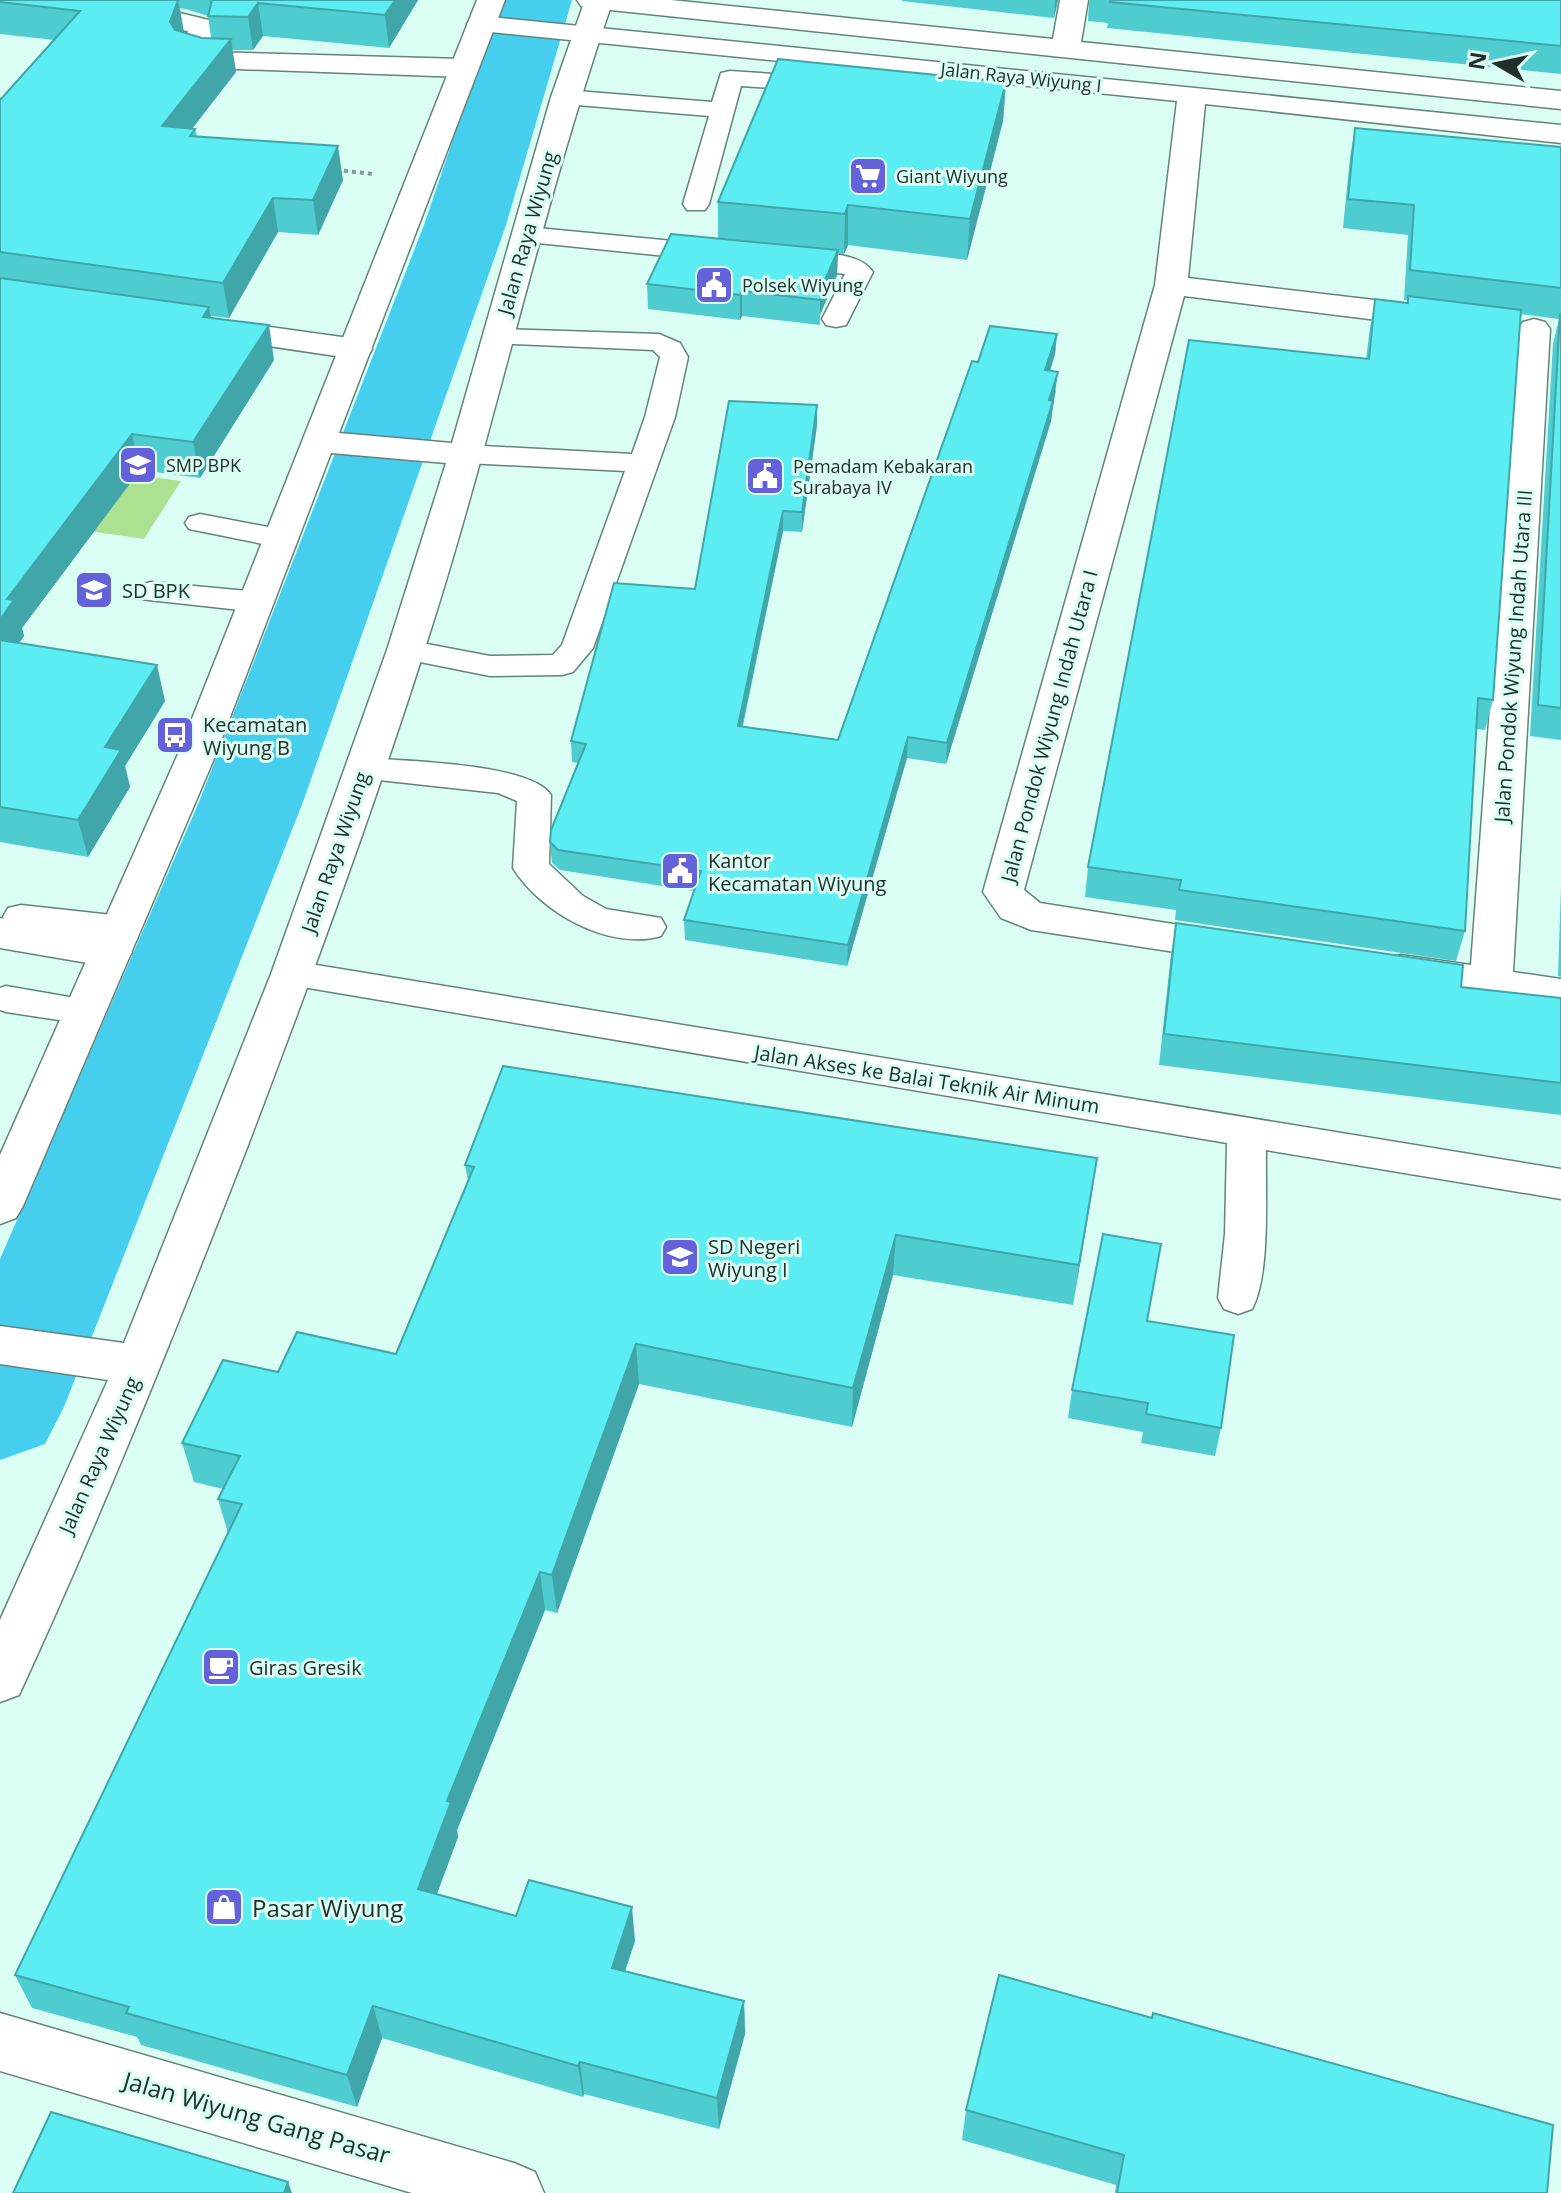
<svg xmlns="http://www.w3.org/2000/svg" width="1561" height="2193" font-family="'Open Sans',sans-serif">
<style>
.green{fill:#abe191}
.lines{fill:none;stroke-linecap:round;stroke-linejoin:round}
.river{fill:#46ceef;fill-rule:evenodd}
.service-casing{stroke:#63837b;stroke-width:3}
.minor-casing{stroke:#63837b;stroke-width:3}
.secondary-casing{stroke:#63837b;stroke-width:3}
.path{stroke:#839c95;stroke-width:4;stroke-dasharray:4 4;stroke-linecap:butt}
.service{fill:#fff;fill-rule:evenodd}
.minor{fill:#fff;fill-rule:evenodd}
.secondary{fill:#fff;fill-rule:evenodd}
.wall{fill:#4ecccf;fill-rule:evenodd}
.shaded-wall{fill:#40a6a9}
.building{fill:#5bedf1;stroke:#40a6a9;stroke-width:2}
.labels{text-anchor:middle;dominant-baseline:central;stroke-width:6;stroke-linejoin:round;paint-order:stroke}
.far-street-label{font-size:18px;fill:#22302c;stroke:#dbfef4}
.far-poi-label{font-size:18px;fill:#22302c;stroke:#dbfef4;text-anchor:start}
.street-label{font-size:20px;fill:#22302c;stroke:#dbfef4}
.poi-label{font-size:20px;fill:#22302c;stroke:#dbfef4;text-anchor:start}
.near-poi-label{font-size:24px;fill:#22302c;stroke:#dbfef4;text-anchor:start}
.near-street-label{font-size:24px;fill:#22302c;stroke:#dbfef4}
</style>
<rect width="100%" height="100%" fill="#dbfef4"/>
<!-- green -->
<polygon class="green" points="0,456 181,481 144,539 0,518"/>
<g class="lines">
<!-- river -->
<polygon class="river" points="500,0 572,0 506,225 303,802 64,1407 45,1444 0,1460 0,1259 199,802 424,225"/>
<defs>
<g id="service">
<polygon points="730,71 819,77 828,79 831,84 828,89 819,91 741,86 709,204 705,210 687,210 683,204 709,116 565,104 556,102 553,97 556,92 565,90 712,102 721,73"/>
<polygon points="527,227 715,245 725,247 728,253 725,259 715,261 518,241 514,235 518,229"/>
<path d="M788,252C813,254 857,249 873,272L846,325L836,327L826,325L822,319L845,274L778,266L774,260L778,254Z"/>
<polygon points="498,329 659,334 680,343 688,357 675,417 593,648 573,672 562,675 490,676 395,657 390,650 395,643 406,640 490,656 553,655 562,645 625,471 466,463 456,460 451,454 456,448 466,445 632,454 645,417 660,357 653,350 488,343 484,337 488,331"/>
<polygon points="200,514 294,532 298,539 294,546 283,548 189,529 185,523 189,517"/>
<polygon points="151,582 258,592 269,595 274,602 269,609 258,612 140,599 135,592 140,585"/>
<path d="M363,758C402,761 531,763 551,795L549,864L583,896L606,909L661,918L666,927L661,936C609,951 540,912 513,868L517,801L498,793L351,777L346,769L351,761Z"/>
<polygon points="21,905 121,916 134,920 139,929 134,938 121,942 8,926 3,917 8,908"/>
<path d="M292,961L1561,1169V1199L1266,1150C1265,1191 1271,1274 1252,1309L1238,1314L1224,1309L1218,1298L1225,1234L1227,1143L279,983L274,974L279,965Z"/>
<polygon points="6,986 98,1002 103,1011 98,1020 85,1024 6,1012 0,1010 0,988"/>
</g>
<g id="minor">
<polygon points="577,0 671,0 1053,39 1060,0 1088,0 1081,42 1561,91 1561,109 591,8 581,6"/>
<polygon points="121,4 159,8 213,21 217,27 209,52 463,59 473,62 477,68 473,74 463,77 208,68 183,62 179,56 188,31 111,18 107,12 111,6"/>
<polygon points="481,16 1561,125 1561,143 1205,104 1188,278 1434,307 1445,310 1450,317 1445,324 1434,327 1184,296 1024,890 1040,903 1249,936 1255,946 1249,956 1234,961 1031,930 1001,918 983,892 1155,285 1177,101 471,30 467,24 471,18"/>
<polygon points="212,319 356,339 368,342 372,349 368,356 356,359 201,336 196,329 201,322"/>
<polygon points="1534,319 1545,322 1550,329 1513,972 1561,979 1561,1009 1401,985 1386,981 1380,970 1386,959 1401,955 1471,965 1518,329 1523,322"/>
<polygon points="0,918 111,937 126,942 132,952 126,962 111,967 0,948"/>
<polygon points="0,2013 514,2163 535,2172 544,2193 412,2193 0,2071"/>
</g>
<path id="secondary" d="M477,0H505L339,433L452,443L551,97L585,0H613C539,214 494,436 424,651C370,820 308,987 245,1153C174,1335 101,1517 19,1695L0,1702V1620L108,1380L0,1364V1326L124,1343L271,974L387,650L446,463L331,453L216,754L23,1206L16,1218L0,1224V1155L178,754Z"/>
</defs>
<!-- service casing -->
<use href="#service" class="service-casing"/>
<!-- minor casing -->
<use href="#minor" class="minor-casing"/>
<!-- secondary casing -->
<use href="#secondary" class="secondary-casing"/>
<!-- path -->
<polyline class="path" points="336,170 373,174"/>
<!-- service -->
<use href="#service" class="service"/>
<!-- minor -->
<use href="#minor" class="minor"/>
<!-- secondary -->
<use href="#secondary" class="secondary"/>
</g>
<!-- wall -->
<g class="wall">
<path d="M0,0H418L389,48L263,36L253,50H232L236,72L192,128L195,129L197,136L343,180L318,235L278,232L229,318L211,316V318L274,360L200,478L140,470L22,628L24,636L19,643L165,701L125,766L130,787L88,857L0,842V99H1L54,40L0,34ZM180,8L189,10L208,16L211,38H202L184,33Z"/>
<polygon points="902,0 1058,0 1054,18 902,1"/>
<polygon points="1089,0 1561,0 1561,74 1107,28 1108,23 1088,21"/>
<polygon points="1006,82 1003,121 967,260 848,245 844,254 838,254 837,275 820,315 820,325 742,316 740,320 648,309 647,284 718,239 718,202"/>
<polygon points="1355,128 1561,147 1561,740 1530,736 1553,344 1559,319 1520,314 1493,700 1485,730 1476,729 1465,931 1456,961 1175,920 1176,910 1085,897 1088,867 1366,359 1370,328 1375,299 1407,303 1408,300 1404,300 1408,235 1343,228 1350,157"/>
<polygon points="1057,334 1055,354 1050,371 1056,392 1053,402 1051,421 946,764 907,758 847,966 685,940 684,920 694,891 560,870 552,863 550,842 578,763 572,762 571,741 695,589 817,405 817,425 802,532 783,531 743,726 838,740 978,362"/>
<polygon points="1561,886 1561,977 1558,976"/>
<polygon points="1176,923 1461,987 1561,998 1561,997 1561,1115 1159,1065 1171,954"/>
<polygon points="1097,1158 1073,1305 893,1275 852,1427 639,1384 557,1613 545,1610 457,1830 458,1837 437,1894 516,1916 635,1941 625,1971 744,2001 745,2034 719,2129 584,2094 583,2097 382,2038 357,2107 141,2045 137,2037 32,2008 15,1975 228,1533 218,1499 223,1489 194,1482 182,1443 278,1372 396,1354 468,1181 465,1165"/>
<polygon points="1147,1321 1221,1428 1215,1456 1141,1443 1143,1432 1068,1418 1072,1390"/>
<polygon points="966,2110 1547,2193 1115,2193 1116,2185 962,2140"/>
</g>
<!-- shaded-wall -->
<g class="shaded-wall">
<polygon points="178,0 184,33 176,55 170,22"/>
<polygon points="395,0 418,0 389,48 385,15"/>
<polygon points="1055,0 1058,0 1054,18"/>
<polygon points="258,3 263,36 253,50 248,17"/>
<polygon points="231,39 236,72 168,160 162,126"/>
<polygon points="1006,82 1003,121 967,260 970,219"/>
<polygon points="338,146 343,180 318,235 313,200"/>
<polygon points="273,198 278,232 229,318 223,283"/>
<polygon points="848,205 848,245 844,254 845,214"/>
<polygon points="838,250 837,275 820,315 820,292"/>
<polygon points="742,291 742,316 740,320 740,295"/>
<polygon points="209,307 215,342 203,317"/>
<polygon points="269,325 274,360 200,478 193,442"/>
<polygon points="1057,334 1055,354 1044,390 1045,370"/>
<polygon points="1058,372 1051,421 946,764 947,743"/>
<polygon points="817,405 817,425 802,532 802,512"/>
<polygon points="132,434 140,470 22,628 24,636 0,670 0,620 7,599"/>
<polygon points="783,511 783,531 738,746 738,726"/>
<polygon points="157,665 165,701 125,766 130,787 88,857 78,820 105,747"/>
<polygon points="908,737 907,758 847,966 848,945"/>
<polygon points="1097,1158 1091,1199 1073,1305 1079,1265"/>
<polygon points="896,1235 893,1275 852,1427 853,1388"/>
<polygon points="636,1344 639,1384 557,1613 552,1575"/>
<polygon points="540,1572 545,1610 457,1830 458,1837 426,1923 418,1889 447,1801"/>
<polygon points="632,1907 635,1941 615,2001 612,1968"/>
<polygon points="744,2001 745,2034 719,2129 717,2098"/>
<polygon points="373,2006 382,2038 357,2107 347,2075"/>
<polygon points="580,2062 584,2094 583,2097 578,2066"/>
<polygon points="288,2182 292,2193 284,2193"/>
</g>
<!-- building -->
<g class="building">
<polygon points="0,0 178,0 170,22 175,30 202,38 231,39 162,126 195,129 190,136 338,146 313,200 273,198 223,283 0,252 0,99 1,99 80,11 0,2"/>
<polygon points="212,0 395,0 385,15 258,3 248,17 208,16"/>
<polygon points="1110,0 1561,0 1561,46 1110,2"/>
<polygon points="778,59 1006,82 970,219 848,205 845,214 718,202"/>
<polygon points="1355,128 1561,147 1561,288 1410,270 1414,205 1348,199"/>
<polygon points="671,234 838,250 820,292 821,300 742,291 740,295 647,284"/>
<polygon points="0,278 209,307 203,317 269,325 193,442 132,434 7,599 14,600 0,620"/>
<polygon points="1408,296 1521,310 1493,700 1478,698 1465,931 1179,890 1181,880 1088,867 1189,340 1369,359 1375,299 1408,303"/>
<polygon points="1560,314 1561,314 1561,708 1538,705"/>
<polygon points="990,326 1057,334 1045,370 1058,372 1049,400 1053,401 947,743 908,737 848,945 684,920 701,871 558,850 550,842 551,830 586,744 571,741 614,583 695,589 729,401 817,405 802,512 783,511 738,726 838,740 972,361 978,362"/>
<polygon points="0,640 157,665 105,747 121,750 78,820 0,807"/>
<polygon points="1176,923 1463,965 1461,987 1561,998 1561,1083 1164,1034"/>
<polygon points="503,1066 1097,1158 1079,1265 896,1235 853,1388 636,1344 552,1575 540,1572 447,1801 451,1802 418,1889 516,1916 529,1880 632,1907 612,1968 744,2001 717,2098 580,2062 578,2066 373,2006 347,2075 126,2013 129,2007 15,1975 242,1504 218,1499 240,1456 182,1443 223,1360 278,1372 297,1332 396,1354 474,1167 465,1165"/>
<polygon points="1103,1234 1161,1244 1147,1321 1234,1335 1221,1428 1146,1414 1148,1403 1072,1390"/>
<polygon points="999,1975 1152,2018 1153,2013 1553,2125 1547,2193 1117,2193 1124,2155 966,2110"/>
<polygon points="51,2112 288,2182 284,2193 13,2193"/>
</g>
<!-- icons -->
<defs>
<symbol id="supermarket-square" viewBox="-11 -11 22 22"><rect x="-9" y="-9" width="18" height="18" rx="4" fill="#6462db" stroke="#dbfef4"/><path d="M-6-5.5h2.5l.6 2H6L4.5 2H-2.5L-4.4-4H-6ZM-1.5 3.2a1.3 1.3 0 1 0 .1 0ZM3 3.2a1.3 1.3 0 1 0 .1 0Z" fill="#fff"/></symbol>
<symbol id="civic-square" viewBox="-11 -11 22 22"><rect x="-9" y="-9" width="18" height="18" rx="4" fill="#6462db" stroke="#dbfef4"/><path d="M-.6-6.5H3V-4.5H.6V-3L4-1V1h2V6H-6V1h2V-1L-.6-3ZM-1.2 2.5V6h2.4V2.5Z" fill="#fff"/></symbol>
<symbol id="school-square" viewBox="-11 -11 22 22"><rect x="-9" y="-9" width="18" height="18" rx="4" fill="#6462db" stroke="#dbfef4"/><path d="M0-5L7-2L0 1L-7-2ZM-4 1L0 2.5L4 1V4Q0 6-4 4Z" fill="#fff"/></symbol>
<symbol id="bus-square" viewBox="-11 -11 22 22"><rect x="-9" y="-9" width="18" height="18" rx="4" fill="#6462db" stroke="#dbfef4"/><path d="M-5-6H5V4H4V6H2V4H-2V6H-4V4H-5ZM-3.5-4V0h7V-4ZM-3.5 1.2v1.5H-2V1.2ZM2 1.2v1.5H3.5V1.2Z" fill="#fff"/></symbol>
<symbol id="cafe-square" viewBox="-11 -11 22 22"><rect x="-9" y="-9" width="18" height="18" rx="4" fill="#6462db" stroke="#dbfef4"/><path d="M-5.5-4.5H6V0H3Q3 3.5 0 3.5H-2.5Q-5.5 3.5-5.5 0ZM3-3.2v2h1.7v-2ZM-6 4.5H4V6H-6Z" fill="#fff"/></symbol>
<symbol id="shop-square" viewBox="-11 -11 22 22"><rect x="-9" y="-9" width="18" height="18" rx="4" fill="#6462db" stroke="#dbfef4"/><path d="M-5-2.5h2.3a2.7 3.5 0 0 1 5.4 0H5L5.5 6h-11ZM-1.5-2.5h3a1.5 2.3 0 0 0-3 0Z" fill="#fff"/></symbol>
</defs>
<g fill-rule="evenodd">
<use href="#supermarket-square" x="846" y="154" width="44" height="44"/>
<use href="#civic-square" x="692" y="263" width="44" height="44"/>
<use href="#school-square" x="116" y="443" width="44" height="44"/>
<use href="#civic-square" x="743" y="454" width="44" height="44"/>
<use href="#school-square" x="72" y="568" width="44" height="44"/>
<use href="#bus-square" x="153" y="713" width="44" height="44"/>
<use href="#civic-square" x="658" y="849" width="44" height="44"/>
<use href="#school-square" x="658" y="1235" width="44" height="44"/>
<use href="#cafe-square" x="199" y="1645" width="44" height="44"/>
<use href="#shop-square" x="202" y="1885" width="44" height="44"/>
</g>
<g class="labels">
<!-- far-street labels -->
<g class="far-street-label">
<text transform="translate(1021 77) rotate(6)">Jalan Raya Wiyung I</text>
</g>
<!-- far-poi labels -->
<g class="far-poi-label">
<text x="896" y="176">Giant Wiyung</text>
<text x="742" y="285">Polsek Wiyung</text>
<text x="166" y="465">SMP BPK</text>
<text x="793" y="466">Pemadam Kebakaran<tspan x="793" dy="21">Surabaya IV</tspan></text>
</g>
<!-- street labels -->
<g class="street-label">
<text transform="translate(527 233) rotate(-74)">Jalan Raya Wiyung</text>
<text transform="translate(1513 656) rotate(-86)">Jalan Pondok Wiyung Indah Utara III</text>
<text transform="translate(1049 726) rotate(-75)">Jalan Pondok Wiyung Indah Utara I</text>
<text transform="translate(335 852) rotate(-71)">Jalan Raya Wiyung</text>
<text transform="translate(927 1079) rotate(9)">Jalan Akses ke Balai Teknik Air Minum</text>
<text transform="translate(99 1455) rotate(-66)">Jalan Raya Wiyung</text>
</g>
<!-- poi labels -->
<g class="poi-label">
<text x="122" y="590">SD BPK</text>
<text x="203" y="724">Kecamatan<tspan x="203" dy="23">Wiyung B</tspan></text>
<text x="708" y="860">Kantor<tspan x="708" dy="23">Kecamatan Wiyung</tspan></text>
<text x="708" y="1246">SD Negeri<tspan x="708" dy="23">Wiyung I</tspan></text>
<text x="249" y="1667">Giras Gresik</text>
</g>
<!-- near-poi labels -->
<g class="near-poi-label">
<text x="252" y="1907">Pasar Wiyung</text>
</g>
<!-- near-street labels -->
<g class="near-street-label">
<text transform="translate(257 2117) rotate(16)">Jalan Wiyung Gang Pasar</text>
</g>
</g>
<!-- north arrow -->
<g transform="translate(1497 64) rotate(279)" stroke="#dbfef4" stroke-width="6" paint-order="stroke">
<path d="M0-6L14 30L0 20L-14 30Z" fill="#22302c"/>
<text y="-12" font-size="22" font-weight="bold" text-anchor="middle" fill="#22302c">N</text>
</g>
</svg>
